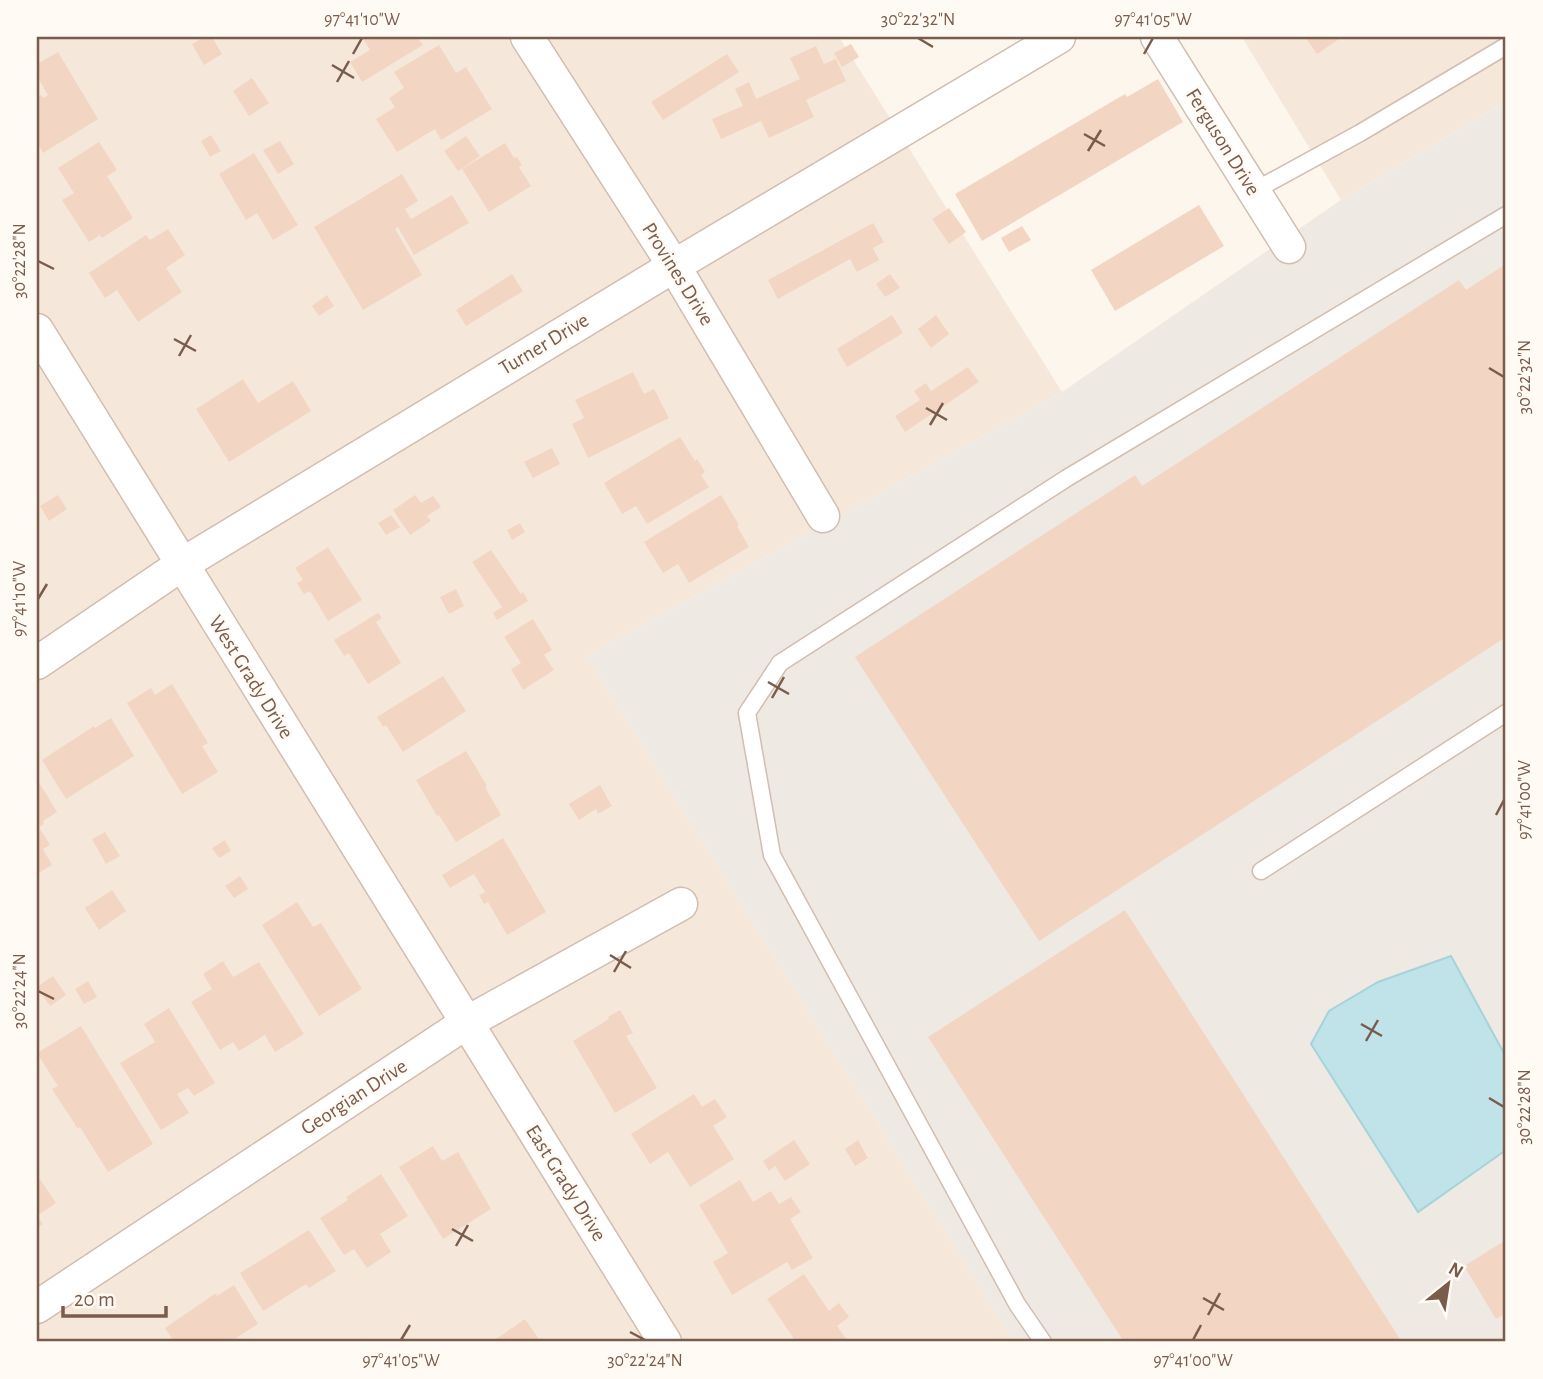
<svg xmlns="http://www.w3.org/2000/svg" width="1543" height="1379" font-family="'Alegreya Sans',sans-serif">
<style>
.residential{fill:#f5e8da}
.industrial{fill:#efe9e4}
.water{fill:#bfe3e8;stroke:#a5d3da;stroke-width:2}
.building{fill:#f3d5c3}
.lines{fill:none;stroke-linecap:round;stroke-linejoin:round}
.lane-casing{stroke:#d1beb0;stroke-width:19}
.street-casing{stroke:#d1beb0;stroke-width:35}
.lane{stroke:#fff;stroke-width:16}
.street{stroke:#fff;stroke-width:32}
.ticks{fill:none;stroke:#7a5c4d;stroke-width:2.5}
.labels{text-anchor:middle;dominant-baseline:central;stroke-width:5;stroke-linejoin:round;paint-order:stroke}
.street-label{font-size:21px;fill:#7a5c4d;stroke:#fffaf3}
.neatline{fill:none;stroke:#7a5c4d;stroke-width:2.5}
.ticks-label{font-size:18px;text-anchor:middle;fill:#7a5c4d}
</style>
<rect width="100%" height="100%" fill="#fdf6ec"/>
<!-- residential -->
<g class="residential">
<polygon points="37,37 839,37 1062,392 587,656 1014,1342 37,1342"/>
<polygon points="1242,37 1506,37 1506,101 1341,200"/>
</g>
<!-- industrial -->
<polygon class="industrial" points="1506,101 1506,1342 1014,1342 587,656 1062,392 1341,200"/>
<!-- water -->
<polygon class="water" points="1451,956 1506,1057 1506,1150 1418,1212 1311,1044 1329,1011 1378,982"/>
<!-- building -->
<g class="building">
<polygon points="204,37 212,37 222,54 204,65 192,44"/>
<polygon points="362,37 417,37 423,45 362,82 350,62 370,50"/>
<polygon points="1305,37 1342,37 1317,54"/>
<polygon points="851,44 859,57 842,67 834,53"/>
<polygon points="439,45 456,73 466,67 492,109 441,140 435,129 397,152 376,119 395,107 389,98 404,88 394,72"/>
<polygon points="816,46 824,64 836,59 846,81 806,100 814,117 769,138 761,121 721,139 712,119 743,106 735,89 749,82 756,99 800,79 790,58"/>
<polygon points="58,52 98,119 43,153 37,142 37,97 41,95 43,98 48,95 37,76 37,64"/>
<polygon points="727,54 739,72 663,120 651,102"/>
<polygon points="252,78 269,103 249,116 233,91"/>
<polygon points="1158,79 1183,122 982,241 955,194 1125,94 1127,97"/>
<polygon points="211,135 221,151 210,157 201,141"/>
<polygon points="466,136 480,156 458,171 444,151"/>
<polygon points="280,141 294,164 278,174 263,150"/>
<polygon points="99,142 117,170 107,176 133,218 102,238 100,235 89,242 62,200 74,193 58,168"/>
<polygon points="505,143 514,158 517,157 522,165 519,167 531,186 489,212 462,169"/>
<polygon points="254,153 298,225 273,240 257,213 246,220 219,174"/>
<polygon points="402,174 418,201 405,209 411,219 452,195 469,223 414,255 398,227 395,229 422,275 363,310 314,227"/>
<polygon points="1199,205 1224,246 1115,311 1091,270"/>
<polygon points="949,208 966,232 949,244 932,219"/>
<polygon points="873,223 884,242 873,248 879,260 857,272 850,259 778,299 768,280"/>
<polygon points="1022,226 1031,240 1009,252 1001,238"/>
<polygon points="168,229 185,255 166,268 182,292 138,322 117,290 105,298 89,273 146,235 150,240"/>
<polygon points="1506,264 1506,637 1039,941 855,657 1135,475 1142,486 1459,280 1466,290"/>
<polygon points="512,274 523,291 466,326 456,310"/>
<polygon points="890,274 900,288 885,297 876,284"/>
<polygon points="327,295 334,306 319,316 312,306"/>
<polygon points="892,315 903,333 847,367 837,349"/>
<polygon points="936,315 949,334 931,348 918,329"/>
<polygon points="968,367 979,382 905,432 895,416 920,400 914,391 926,383 931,391"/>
<polygon points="633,372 644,394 654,389 669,418 588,458 572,424 584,418 575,400"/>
<polygon points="243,379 258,403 293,381 311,411 229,462 196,409"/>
<polygon points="680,437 695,461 697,459 705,472 701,475 709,487 647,524 636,506 622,514 604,483"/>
<polygon points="552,448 560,464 533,478 524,462"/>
<polygon points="58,495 67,509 49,521 40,506"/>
<polygon points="415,495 421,503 433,496 441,507 427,516 431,521 410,535 393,510"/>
<polygon points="721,495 739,525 737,526 749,547 689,583 678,564 663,573 644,542"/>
<polygon points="391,515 400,527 386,535 378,523"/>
<polygon points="520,523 525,532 512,540 507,530"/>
<polygon points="328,547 362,600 328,621 310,591 304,594 297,583 303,580 295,568"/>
<polygon points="491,550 521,594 523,592 528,601 497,620 493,613 502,607 472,562"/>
<polygon points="456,589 464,606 449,614 440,597"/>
<polygon points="378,613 382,618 376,622 401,663 368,684 349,653 344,656 334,640"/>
<polygon points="533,619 552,650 544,655 554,670 523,690 511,669 521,663 504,637"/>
<polygon points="443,676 466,711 403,752 386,725 383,727 377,717"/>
<polygon points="172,684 208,743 202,746 218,772 182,794 127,703 151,688 155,695"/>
<polygon points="111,718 134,756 66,799 42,760 94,726 95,728"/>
<polygon points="466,751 487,786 485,787 501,815 456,842 439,815 437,816 416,780"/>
<polygon points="37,779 57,812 43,821 44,824 39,827 50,845 43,849 52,865 37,874"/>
<polygon points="600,785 612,806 598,814 596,809 579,820 569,804"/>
<polygon points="105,832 120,856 106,864 92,839"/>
<polygon points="503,838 546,912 507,935 488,902 484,904 479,895 485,892 474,874 450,888 442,875"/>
<polygon points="225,840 231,851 219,858 212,848"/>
<polygon points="240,876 248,889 234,898 225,886"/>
<polygon points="112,890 126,911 99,930 85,908"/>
<polygon points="297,902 313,927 321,923 362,989 319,1016 262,925"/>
<polygon points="1125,910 1402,1342 1124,1342 928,1037"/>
<polygon points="223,961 233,977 259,962 304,1034 275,1052 265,1035 239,1051 233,1042 220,1050 191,1002 212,989 203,974"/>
<polygon points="53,976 66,995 50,1006 37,987"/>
<polygon points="88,981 97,997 84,1004 75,989"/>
<polygon points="169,1008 215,1083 194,1096 188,1088 177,1094 189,1113 161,1130 120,1063 155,1042 144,1024"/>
<polygon points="620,1010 633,1033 626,1036 657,1088 615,1113 573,1041 609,1019 608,1017"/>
<polygon points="81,1026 153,1144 108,1172 80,1127 78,1129 52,1089 58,1086 37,1053"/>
<polygon points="694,1094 702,1107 715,1099 727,1117 713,1126 734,1159 690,1187 668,1152 650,1164 631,1134"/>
<polygon points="794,1140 810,1164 785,1181 775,1166 769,1171 763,1161"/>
<polygon points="858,1140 868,1158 855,1166 845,1149"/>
<polygon points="433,1146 442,1161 458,1152 491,1209 443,1239 399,1167"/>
<polygon points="381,1174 408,1216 380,1234 391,1252 367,1268 354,1249 344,1255 320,1218 348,1200 346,1197"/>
<polygon points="37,1175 56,1203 37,1216 43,1224 37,1228"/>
<polygon points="740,1180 753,1202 771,1191 779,1204 791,1197 801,1212 790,1219 813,1258 792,1270 787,1262 732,1295 713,1262 728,1253 699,1205"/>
<polygon points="309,1230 336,1271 309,1288 306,1284 263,1311 240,1273"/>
<polygon points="1506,1240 1506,1313 1496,1319 1464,1266"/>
<polygon points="804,1274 829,1311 839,1303 849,1317 837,1326 848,1342 796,1342 767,1299"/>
<polygon points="234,1285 258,1324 233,1340 234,1342 174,1342 165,1328 216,1293 217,1296"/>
<polygon points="525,1319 541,1342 492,1342"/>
</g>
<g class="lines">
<defs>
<g id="lane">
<polyline points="1254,191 1360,133 1506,46"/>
<polyline points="1261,871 1506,713"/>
<polyline points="1043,1342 1017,1304 772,855 747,713 780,663 1067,478 1506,215"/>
</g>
<g id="street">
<polyline points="527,37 674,266 823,516"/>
<polyline points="1157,37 1289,247"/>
<polyline points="37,330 665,1342"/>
<polyline points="37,663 181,565 674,266 1059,37"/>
<polyline points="37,1307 466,1023 681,904"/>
</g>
</defs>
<!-- lane casing -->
<use href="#lane" class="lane-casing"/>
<!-- street casing -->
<use href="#street" class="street-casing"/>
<!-- lane -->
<use href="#lane" class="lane"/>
<!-- street -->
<use href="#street" class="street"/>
</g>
<!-- ticks -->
<path class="ticks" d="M918,38L933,47M353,54L362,38M1144,54L1153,38M332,65L354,78M337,82L349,61M1084,134L1105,146M1088,151L1101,130M38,261L54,269M174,339L196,351M179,356L191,335M1489,368L1504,377M926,408L947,420M930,425L943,403M38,599L47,584M768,682L789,694M772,698L784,677M1496,815L1504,800M610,955L631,968M614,972L626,951M38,991L54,999M1361,1024L1382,1036M1366,1041L1378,1020M1489,1098L1504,1107M452,1229L473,1241M456,1246L468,1225M1203,1298L1224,1310M1208,1315L1220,1293M630,1332L645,1340M401,1340L410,1325M1193,1340L1201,1325"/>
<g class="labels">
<!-- street labels -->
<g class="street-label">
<text transform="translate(1223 142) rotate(58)">Ferguson Drive</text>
<text transform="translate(678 274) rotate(58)">Provines Drive</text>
<text transform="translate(544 344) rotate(-31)">Turner Drive</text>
<text transform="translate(251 677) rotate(58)">West Grady Drive</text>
<text transform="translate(354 1097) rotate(-33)">Georgian Drive</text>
<text transform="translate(566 1183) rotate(58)">East Grady Drive</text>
</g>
</g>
<!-- border -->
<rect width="1543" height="1379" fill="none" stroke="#fffaf3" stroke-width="77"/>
<!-- north arrow -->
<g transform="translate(1448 1284) rotate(30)" stroke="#fffaf3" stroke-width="5" paint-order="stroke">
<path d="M0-5L12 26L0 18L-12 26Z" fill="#7a5c4d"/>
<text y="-10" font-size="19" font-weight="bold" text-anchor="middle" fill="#7a5c4d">N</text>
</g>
<!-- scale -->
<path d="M63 1306v10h103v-10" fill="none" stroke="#7a5c4d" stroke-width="3.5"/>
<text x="74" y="1306" font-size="21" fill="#7a5c4d" stroke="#fffaf3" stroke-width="5" paint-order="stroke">20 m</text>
<rect x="38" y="38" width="1466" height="1302" class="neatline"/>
<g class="ticks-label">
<text x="362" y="25">97°41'10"W</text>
<text x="918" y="25">30°22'32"N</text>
<text x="1153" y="25">97°41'05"W</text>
<text transform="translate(19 261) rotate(-90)" y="6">30°22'28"N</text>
<text transform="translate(1524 377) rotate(-90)" y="6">30°22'32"N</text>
<text transform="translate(19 599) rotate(-90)" y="6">97°41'10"W</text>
<text transform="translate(1524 800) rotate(-90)" y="6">97°41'00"W</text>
<text transform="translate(19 991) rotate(-90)" y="6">30°22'24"N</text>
<text transform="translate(1524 1107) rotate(-90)" y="6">30°22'28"N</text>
<text x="401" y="1366">97°41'05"W</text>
<text x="645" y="1366">30°22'24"N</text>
<text x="1193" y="1366">97°41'00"W</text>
</g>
</svg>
